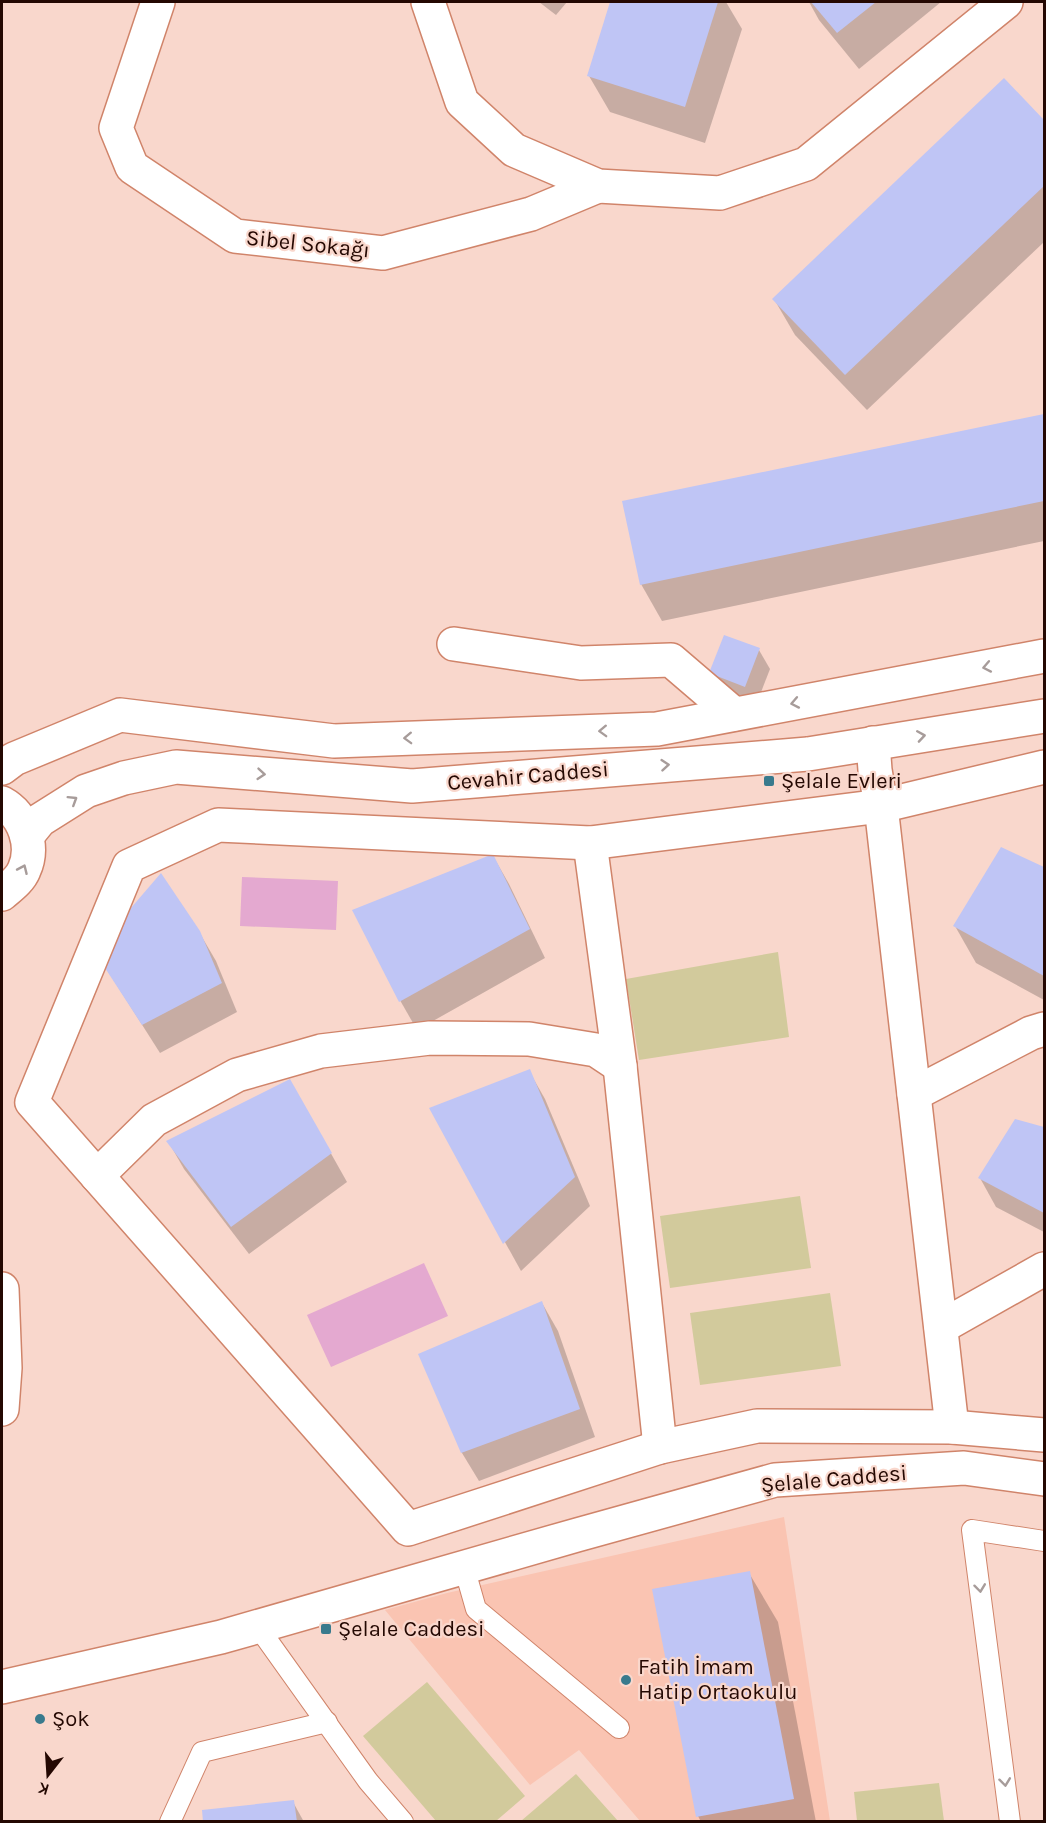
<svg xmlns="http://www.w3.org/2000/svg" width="1046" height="1823" font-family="Karla,sans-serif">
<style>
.built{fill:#fac4b2}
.green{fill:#d2ca9c}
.water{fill:#e4a9d0}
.shadow{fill:#0003}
.building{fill:#bfc5f5}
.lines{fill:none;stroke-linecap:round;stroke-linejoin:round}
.service-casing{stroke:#d0846a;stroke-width:22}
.minor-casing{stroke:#d0846a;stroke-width:36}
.tertiary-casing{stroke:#d0846a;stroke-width:36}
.service{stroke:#fff;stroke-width:20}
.minor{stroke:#fff;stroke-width:33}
.tertiary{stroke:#fff;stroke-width:33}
.oneway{stroke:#a79c9a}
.poi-dot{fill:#397a8d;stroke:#f9d7cc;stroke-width:2}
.labels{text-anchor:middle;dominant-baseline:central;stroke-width:4.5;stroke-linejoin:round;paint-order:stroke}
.street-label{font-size:22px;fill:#240802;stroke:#f9d7cc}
.poi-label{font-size:22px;fill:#240802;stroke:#f9d7cc;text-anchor:start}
</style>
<rect width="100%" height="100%" fill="#f9d7cc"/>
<!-- built -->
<polygon class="built" points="784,1517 830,1821 640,1821 579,1750 530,1785 385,1610 447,1593"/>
<!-- green -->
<g class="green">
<polygon points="778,952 789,1037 639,1060 626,979"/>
<polygon points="800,1196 811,1268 670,1288 660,1216"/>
<polygon points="830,1293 841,1366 700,1385 690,1313"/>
<polygon points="427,1682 525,1796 496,1821 436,1821 363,1736"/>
<polygon points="576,1774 618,1821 521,1821"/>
<polygon points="939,1783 944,1821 857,1821 854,1792"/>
</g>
<!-- water -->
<g class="water">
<polygon points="242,877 338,881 336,930 240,926"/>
<polygon points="424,1263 448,1316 331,1367 307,1315"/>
</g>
<!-- shadow -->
<g class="shadow">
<polygon points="539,2 567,2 556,15"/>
<polygon points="612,2 726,2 742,29 705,143 610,112 589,76"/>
<polygon points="809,2 941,2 859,69 819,20"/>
<polygon points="1004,80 1044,123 1044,242 867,410 795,335 774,299"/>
<polygon points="1044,415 1044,541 662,621 641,584 624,502"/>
<polygon points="759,650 770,669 756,705 722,692 711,673"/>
<polygon points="1002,849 1044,869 1044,1000 976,963 955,926"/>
<polygon points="493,856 509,884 545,958 417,1030 401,1002 355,911"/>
<polygon points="199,932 216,961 237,1012 160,1053 113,979"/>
<polygon points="529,1071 545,1099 590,1206 521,1271 431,1109"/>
<polygon points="306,1109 347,1182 249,1254 184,1169 168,1141"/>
<polygon points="1016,1121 1044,1129 1044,1232 996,1207 980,1178"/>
<polygon points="542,1303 558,1331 595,1437 479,1481 462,1453 420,1355"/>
<polygon points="749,1573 778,1622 816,1822 701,1822 698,1816"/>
<polygon points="293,1802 304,1822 205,1822"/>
</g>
<!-- building -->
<g class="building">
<polygon points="610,2 718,2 685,107 587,76"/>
<polygon points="811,2 876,2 837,33"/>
<polygon points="1004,78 1044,120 1044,186 845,375 772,299"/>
<polygon points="1044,414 1044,501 640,585 622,501"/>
<polygon points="724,635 760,648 745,687 709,673"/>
<polygon points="1001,847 1044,867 1044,976 953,926"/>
<polygon points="493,854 530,929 399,1002 352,910"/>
<polygon points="161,873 200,931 222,983 142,1025 94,951"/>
<polygon points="530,1069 575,1177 503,1244 429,1108"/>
<polygon points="290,1079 332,1153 231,1227 166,1141"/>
<polygon points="1015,1119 1044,1127 1044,1213 978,1178"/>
<polygon points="542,1301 580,1409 461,1453 418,1354"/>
<polygon points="750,1571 794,1799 696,1817 652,1589"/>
<polygon points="294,1800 297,1822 203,1822 202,1810"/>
</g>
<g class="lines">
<defs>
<g id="service">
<polyline points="464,1567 476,1609 619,1728"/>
<polyline points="258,1627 368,1781 403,1822"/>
<polyline points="170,1822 202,1752 327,1722"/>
<polyline points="1010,1822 972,1530 1044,1541"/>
</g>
<g id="minor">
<polyline points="158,2 116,128 132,167 235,236 383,253 531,214 598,186"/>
<polyline points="428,2 462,102 514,150 598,186 720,193 806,164 1006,2"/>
<polyline points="454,644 581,663 671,660 734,714"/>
<polyline points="873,743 875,770 881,806 952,1427"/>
<polyline points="1044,767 881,806 590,843 218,825 129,866 32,1102 408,1529 660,1447 757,1426 952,1427 1044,1435"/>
<polyline points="590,843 620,1066 660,1447"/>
<polyline points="914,1094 1031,1033 1044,1029"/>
<polyline points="97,1176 154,1120 237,1075 321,1051 430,1038 529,1039 596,1050 620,1066"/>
<polyline points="941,1327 1044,1269"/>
</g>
<g id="tertiary">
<polyline points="2,768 14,759 120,715 334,741 657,729 1044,656"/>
<path d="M2,803C24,815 35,846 24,870C20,880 10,887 2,894"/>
<polyline points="27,836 40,820 86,791 124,778 176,767 412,786 808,754 1044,716"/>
<polyline points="2,1289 5,1368 2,1409"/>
<polyline points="2,1687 221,1637 577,1535 775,1480 964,1468 1044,1479"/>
</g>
</defs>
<!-- service casing -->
<use href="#service" class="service-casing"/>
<!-- minor casing -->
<use href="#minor" class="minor-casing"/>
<!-- tertiary casing -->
<use href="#tertiary" class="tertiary-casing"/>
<!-- service -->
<use href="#service" class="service"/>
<!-- minor -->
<use href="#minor" class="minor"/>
<!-- tertiary -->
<use href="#tertiary" class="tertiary"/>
</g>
<!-- one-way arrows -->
<defs><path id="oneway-chevron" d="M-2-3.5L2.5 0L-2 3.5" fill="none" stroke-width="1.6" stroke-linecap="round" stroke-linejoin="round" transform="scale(1.5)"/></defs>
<g class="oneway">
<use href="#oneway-chevron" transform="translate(987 667) rotate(169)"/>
<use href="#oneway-chevron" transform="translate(795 703) rotate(169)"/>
<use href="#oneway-chevron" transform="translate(603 731) rotate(178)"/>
<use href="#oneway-chevron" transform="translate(921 736) rotate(-9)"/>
<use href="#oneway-chevron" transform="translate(408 738) rotate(178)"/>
<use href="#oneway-chevron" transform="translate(665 765) rotate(-5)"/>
<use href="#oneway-chevron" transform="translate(261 774) rotate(5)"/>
<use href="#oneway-chevron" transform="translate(73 800) rotate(-32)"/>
<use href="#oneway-chevron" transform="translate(23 869) rotate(-66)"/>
<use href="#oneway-chevron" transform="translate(980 1588) rotate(83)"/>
<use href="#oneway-chevron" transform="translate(1005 1782) rotate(83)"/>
</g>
<!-- markers -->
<g class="poi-dot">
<rect x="763" y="775" width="12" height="12" rx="3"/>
<rect x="320" y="1623" width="12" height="12" rx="3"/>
<circle cx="626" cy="1680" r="6"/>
<circle cx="40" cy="1719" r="6"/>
</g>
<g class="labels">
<!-- street labels -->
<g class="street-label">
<text transform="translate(308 244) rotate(6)">Sibel Sokağı</text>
<text transform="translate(528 776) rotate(-5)">Cevahir Caddesi</text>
<text transform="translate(834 1479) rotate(-5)">Şelale Caddesi</text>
</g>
<!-- poi labels -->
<g class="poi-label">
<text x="781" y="781">Şelale Evleri</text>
<text x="338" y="1629">Şelale Caddesi</text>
<text x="638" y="1667">Fatih İmam<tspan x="638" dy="25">Hatip Ortaokulu</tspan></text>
<text x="52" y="1719">Şok</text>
</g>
</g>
<!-- border -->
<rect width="1046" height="1823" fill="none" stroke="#240802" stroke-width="6"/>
<!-- north arrow -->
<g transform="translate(48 1775) rotate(197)" stroke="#f9d7cc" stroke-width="4.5" paint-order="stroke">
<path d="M0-4.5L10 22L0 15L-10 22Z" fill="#240802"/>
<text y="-9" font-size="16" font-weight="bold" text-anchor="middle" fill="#240802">K</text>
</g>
</svg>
